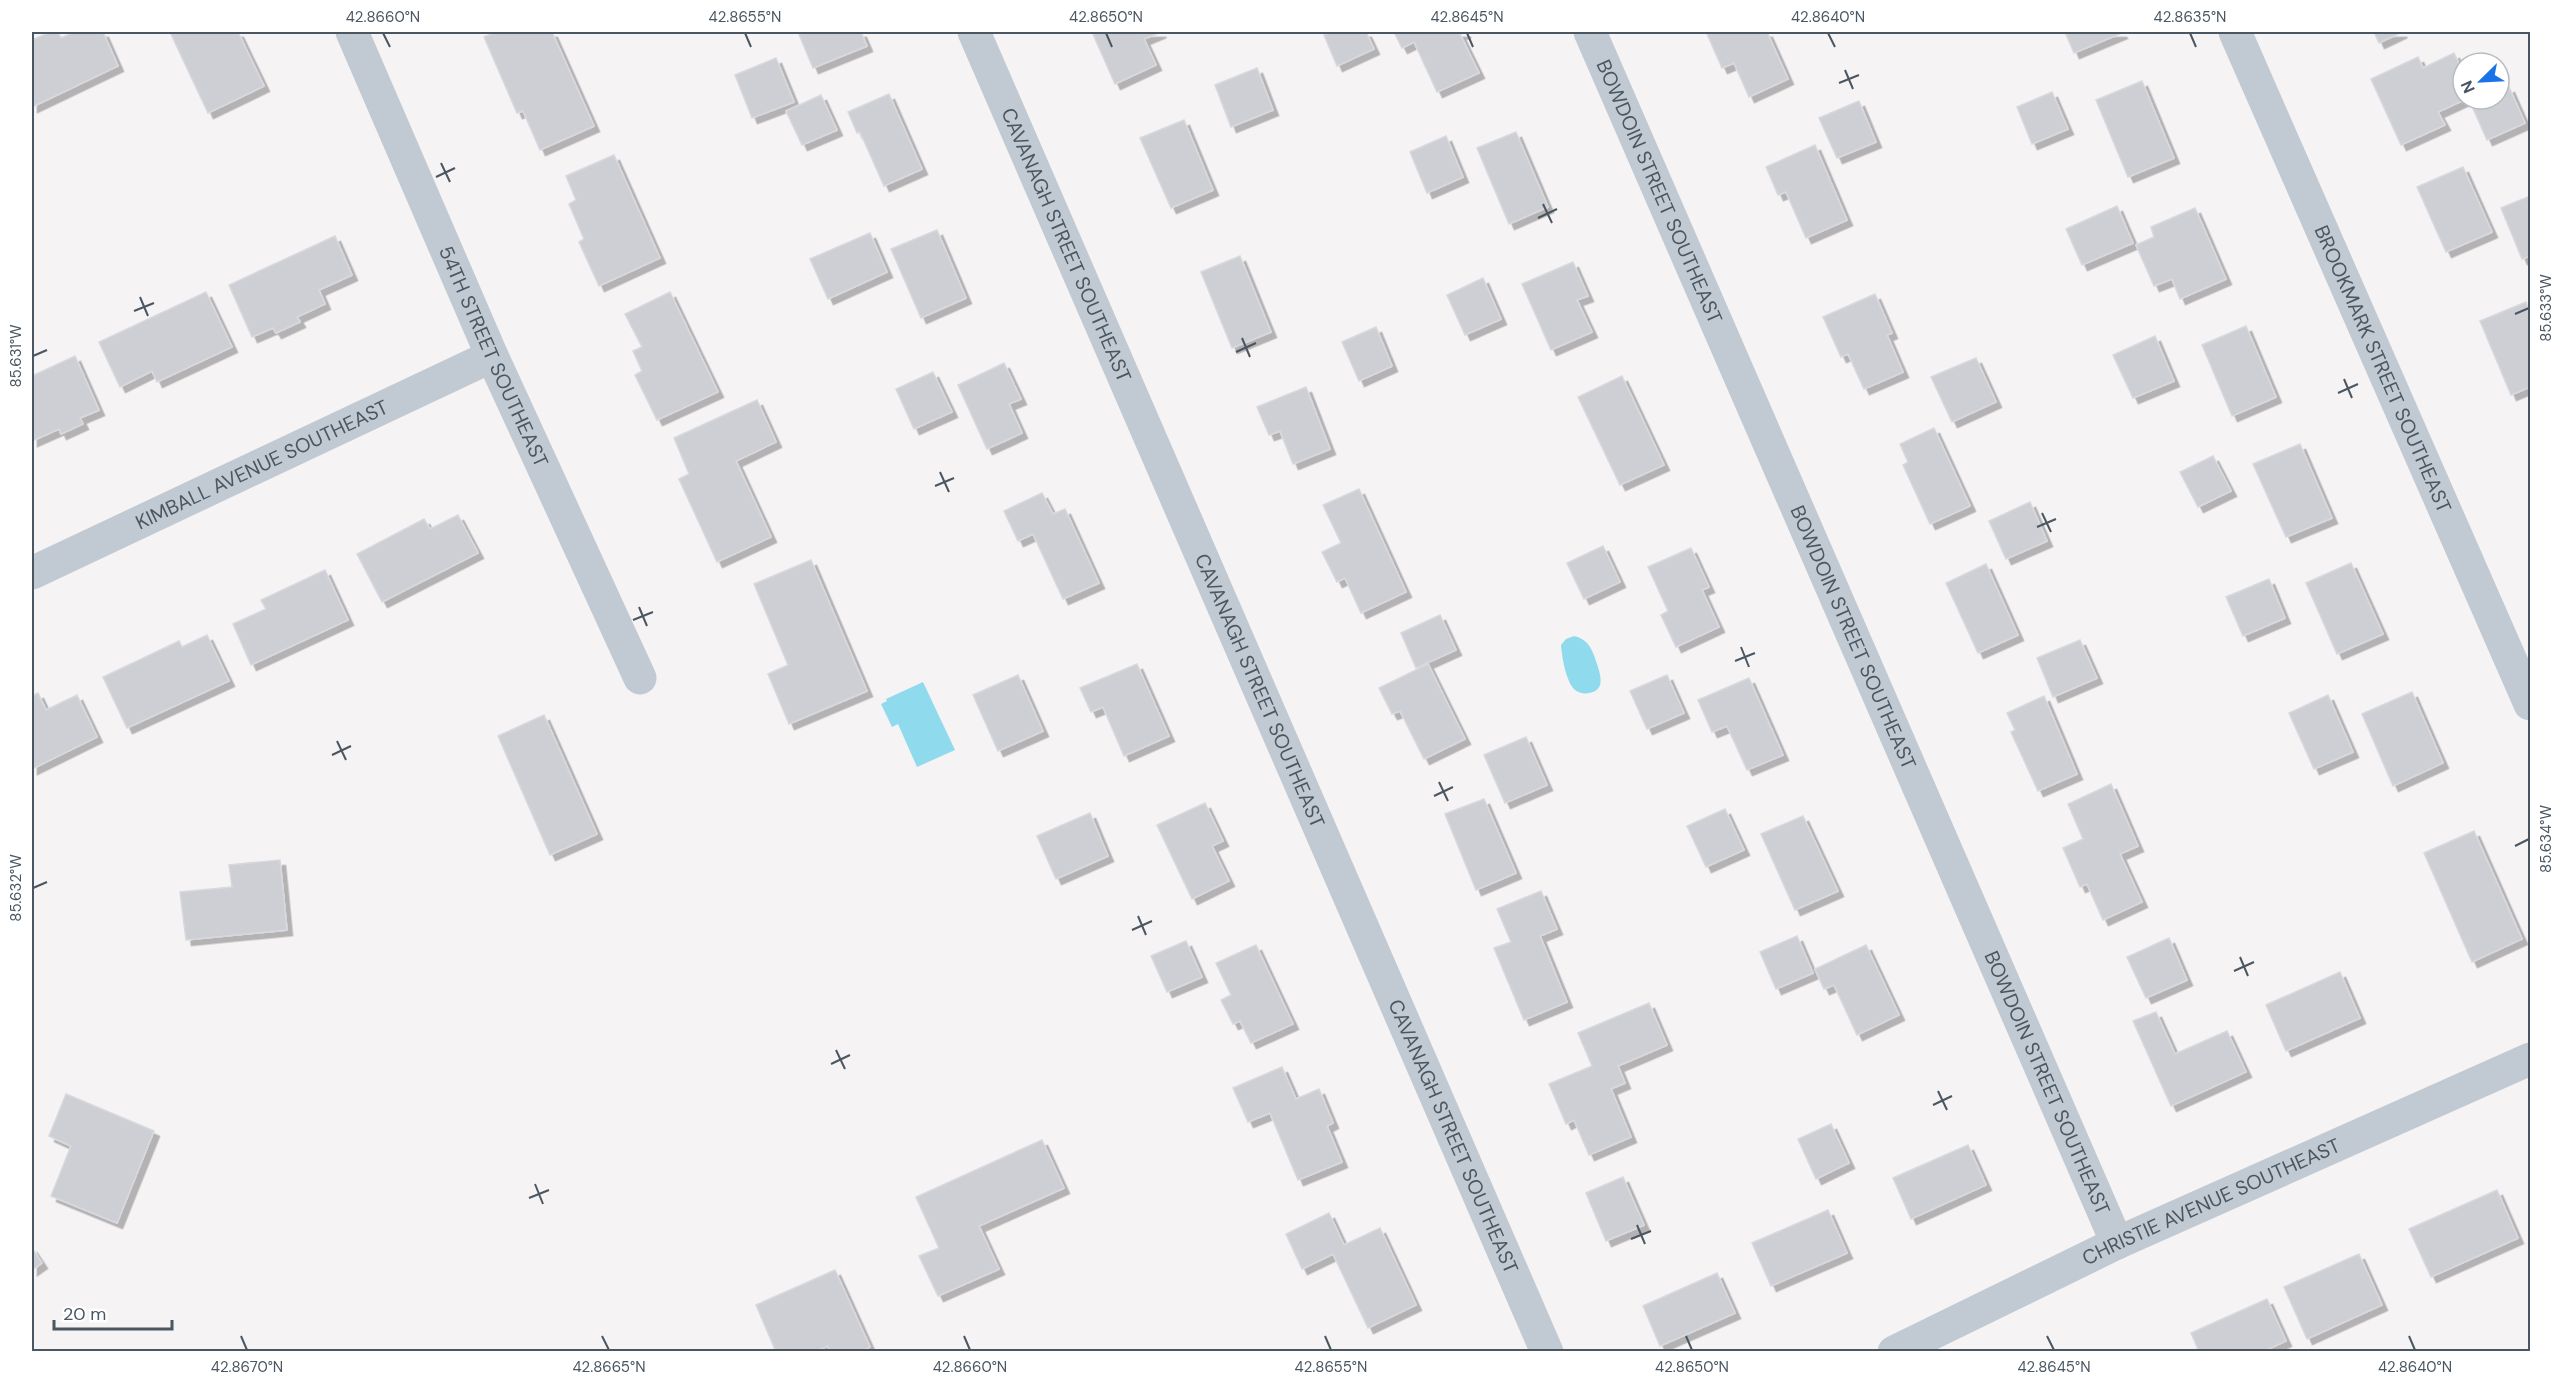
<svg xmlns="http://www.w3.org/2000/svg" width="2562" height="1383" font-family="'DM Sans',sans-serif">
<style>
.water{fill:#90daee}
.building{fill:#cdcfd5;stroke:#d7d9de;stroke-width:1.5;filter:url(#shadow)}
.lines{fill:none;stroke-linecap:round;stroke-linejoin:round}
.minor{stroke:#c1cad2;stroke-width:33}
.ticks{fill:none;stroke:#4a5661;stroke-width:2}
.labels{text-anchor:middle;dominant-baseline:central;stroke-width:5;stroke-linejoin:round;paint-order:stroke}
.street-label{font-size:20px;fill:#4a5661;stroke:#fff}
.neatline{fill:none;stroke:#4a5661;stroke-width:2}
.ticks-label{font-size:15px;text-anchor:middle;fill:#4a5661}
</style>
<defs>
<filter id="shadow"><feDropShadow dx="5.5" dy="5.5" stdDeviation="0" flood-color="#0004"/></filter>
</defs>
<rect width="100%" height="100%" fill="#f5f3f3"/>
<!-- water -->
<g class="water">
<path d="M1574,636C1587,639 1591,647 1595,658C1599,671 1608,690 1589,693C1584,694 1579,693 1575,690C1566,682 1562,657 1561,645L1566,639Z"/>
<polygon points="923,682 955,750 917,767 898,724 892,727 881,704 887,701 886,699"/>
</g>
<!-- building -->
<g class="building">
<polygon points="50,32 58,32 61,38 74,32 103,32 118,66 32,107 32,40"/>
<polygon points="170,32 238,32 264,86 208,113"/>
<polygon points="496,32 552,32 594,126 540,150 523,111 517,113 484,37"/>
<polygon points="798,32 861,32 867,46 813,68"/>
<polygon points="1092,32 1161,32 1144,39 1156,65 1115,84"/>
<polygon points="1332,32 1366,32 1374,49 1337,66 1324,35"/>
<polygon points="1394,32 1466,32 1460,34 1479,73 1437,92 1414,42 1402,48"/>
<polygon points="1713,32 1767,32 1788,79 1749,97 1734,63 1722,68 1707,34"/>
<polygon points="2065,32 2121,32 2122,33 2074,53"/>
<polygon points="2374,32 2402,32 2379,43"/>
<polygon points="2454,53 2463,72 2463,99 2466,99 2438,112 2445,125 2401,145 2371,79 2418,57 2423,68"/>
<polygon points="776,58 794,102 752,118 735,75"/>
<polygon points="1257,68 1273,110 1231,127 1215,85"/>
<polygon points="2142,81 2174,158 2128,177 2096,100"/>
<polygon points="2509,87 2525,123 2487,140 2471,104 2483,99 2499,99 2499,92"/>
<polygon points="2052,92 2068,129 2032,144 2017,107"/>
<polygon points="889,94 922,169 884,186 860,132 857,133 848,112"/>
<polygon points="821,95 837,130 802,145 786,111"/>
<polygon points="1859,101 1876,142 1837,158 1819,118"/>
<polygon points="1184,120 1213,190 1171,208 1140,138"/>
<polygon points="1516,132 1548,207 1509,224 1477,148"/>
<polygon points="1446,136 1463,177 1427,193 1410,152"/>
<polygon points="1815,145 1847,220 1806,238 1786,192 1778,195 1766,167"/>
<polygon points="614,155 660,258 599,286 579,242 584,239 569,204 576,200 566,176"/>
<polygon points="2463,167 2492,232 2446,252 2417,187"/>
<polygon points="2530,196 2530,256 2522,259 2501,208"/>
<polygon points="2117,206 2133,243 2082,265 2066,229"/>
<polygon points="2195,208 2226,279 2180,299 2172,279 2154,286 2136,245 2154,237 2151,227"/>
<polygon points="937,230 966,298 921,318 891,249"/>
<polygon points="870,233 887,272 828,299 810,259"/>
<polygon points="335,236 352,275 319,290 325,304 297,317 300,322 276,333 273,328 252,337 229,285"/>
<polygon points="1240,256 1271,332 1232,348 1201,272"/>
<polygon points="1573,262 1588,296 1577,300 1592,332 1551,350 1522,284"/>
<polygon points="1483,278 1501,319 1465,335 1447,295"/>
<polygon points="206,292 232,347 157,382 152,371 120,387 99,342"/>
<polygon points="670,292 718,392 657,420 635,375 642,371 633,351 642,347 625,314"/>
<polygon points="1875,294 1892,333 1887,335 1903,372 1864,389 1848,354 1841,357 1823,317"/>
<polygon points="2526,302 2530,314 2530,387 2511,395 2480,321"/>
<polygon points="2246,326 2276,397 2232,416 2202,345"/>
<polygon points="1376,327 1392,366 1359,381 1342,342"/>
<polygon points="2155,336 2174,381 2133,398 2113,355"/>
<polygon points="75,356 99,410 80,418 83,424 61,434 59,429 32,441 32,376"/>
<polygon points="1976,358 1996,402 1952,422 1931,377"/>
<polygon points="1004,363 1021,399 1009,404 1022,433 987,449 958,385"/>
<polygon points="933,372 952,412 914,429 896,389"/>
<polygon points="1622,376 1664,465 1620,485 1578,397"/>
<polygon points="1306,387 1330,449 1293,464 1280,431 1269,435 1257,407"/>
<polygon points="757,400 776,442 736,461 771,537 717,562 679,479 689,474 674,438"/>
<polygon points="1934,428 1970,506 1930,524 1903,465 1908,462 1900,444"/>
<polygon points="2300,444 2332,518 2286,537 2253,464"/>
<polygon points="2213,456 2231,491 2198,507 2180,472"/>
<polygon points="1359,489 1406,592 1361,613 1345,578 1337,582 1322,552 1341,543 1323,505"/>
<polygon points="1042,493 1053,514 1065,509 1099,583 1063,599 1033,534 1018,541 1004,511"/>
<polygon points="2030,502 2047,541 2006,559 1989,521"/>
<polygon points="458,515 478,553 382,602 357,554 424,519 430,529"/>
<polygon points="1603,546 1620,582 1584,599 1567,563"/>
<polygon points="1691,548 1709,587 1702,590 1719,627 1676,647 1661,615 1668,611 1648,567"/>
<polygon points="811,560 867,691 789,724 768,674 788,665 754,584"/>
<polygon points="2351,563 2383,634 2337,654 2306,583"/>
<polygon points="1986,564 2018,635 1978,653 1946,583"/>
<polygon points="325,570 348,620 251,665 233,624 266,609 261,600"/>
<polygon points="2269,579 2285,618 2243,636 2226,597"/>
<polygon points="1440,615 1456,650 1416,668 1401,633"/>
<polygon points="207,635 229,681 127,728 103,677 179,641 182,647"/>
<polygon points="2080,640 2097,678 2053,697 2037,658"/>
<polygon points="1137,664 1169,736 1124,756 1103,707 1091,712 1080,688"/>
<polygon points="1428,664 1465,739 1424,759 1400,711 1392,714 1379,688"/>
<polygon points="1018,675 1043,731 998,751 973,695"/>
<polygon points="1667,675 1684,713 1647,729 1630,691"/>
<polygon points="1749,678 1783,755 1747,770 1727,726 1712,732 1698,700"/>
<polygon points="2412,692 2443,763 2393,786 2362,714"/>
<polygon points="38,693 46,710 77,695 97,737 32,769 32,696"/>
<polygon points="2328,695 2353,752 2314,769 2289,713"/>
<polygon points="2044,696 2077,774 2038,791 2011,732 2015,730 2007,713"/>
<polygon points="544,715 597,834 550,855 498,736"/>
<polygon points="1526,737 1547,785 1505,803 1484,755"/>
<polygon points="2111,784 2138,846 2120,854 2142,902 2103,920 2087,884 2080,887 2063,848 2083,839 2068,804"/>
<polygon points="1484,799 1516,873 1476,890 1445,814"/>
<polygon points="1205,803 1223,841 1212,846 1229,881 1192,899 1157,825"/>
<polygon points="1725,809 1744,850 1706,867 1687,826"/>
<polygon points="1090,813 1108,856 1056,879 1037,836"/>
<polygon points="1803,816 1838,891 1795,910 1761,834"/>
<polygon points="2474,831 2522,939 2472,962 2424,853"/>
<polygon points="280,860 287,930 186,940 180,892 232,887 229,865"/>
<polygon points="1541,891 1557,929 1540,936 1567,1002 1524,1020 1494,948 1511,942 1497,909"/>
<polygon points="1797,936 1813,973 1776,989 1760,952"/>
<polygon points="2169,938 2187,980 2146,998 2127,957"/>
<polygon points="1186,941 1202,977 1167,992 1151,956"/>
<polygon points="1256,945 1293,1024 1251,1043 1240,1021 1233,1024 1221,1000 1231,995 1216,963"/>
<polygon points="1866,945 1899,1015 1857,1035 1834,985 1824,989 1815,969"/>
<polygon points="2340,972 2360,1018 2286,1051 2266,1005"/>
<polygon points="1649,1003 1667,1045 1618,1066 1625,1083 1611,1089 1631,1137 1589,1155 1574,1120 1566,1124 1549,1084 1592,1066 1578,1033"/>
<polygon points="2156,1012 2175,1054 2227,1031 2246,1072 2171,1106 2133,1021"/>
<polygon points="1282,1067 1296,1099 1319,1089 1333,1123 1327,1126 1342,1162 1298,1180 1270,1113 1248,1122 1233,1088"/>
<polygon points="66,1094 154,1131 117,1223 51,1196 71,1146 49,1136"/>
<polygon points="1831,1124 1849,1163 1816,1179 1798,1139"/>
<polygon points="1042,1140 1064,1188 979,1226 999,1269 938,1296 919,1256 939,1248 916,1197"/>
<polygon points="1968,1145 1986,1185 1911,1219 1893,1178"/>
<polygon points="1623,1177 1644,1225 1606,1241 1586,1193"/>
<polygon points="2497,1190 2518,1238 2431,1277 2409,1229"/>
<polygon points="1828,1210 1847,1253 1771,1286 1752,1243"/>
<polygon points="1329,1213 1344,1245 1380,1228 1416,1305 1368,1328 1333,1254 1302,1269 1286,1234"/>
<polygon points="32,1248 42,1263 32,1270"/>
<polygon points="2359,1254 2382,1305 2307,1339 2284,1287"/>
<polygon points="835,1270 870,1347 860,1352 830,1352 828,1346 814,1352 776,1352 756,1305"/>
<polygon points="1717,1273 1735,1313 1660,1346 1643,1306"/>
<polygon points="2267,1299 2286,1341 2262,1352 2199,1352 2191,1333"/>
</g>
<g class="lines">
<!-- minor -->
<g class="minor">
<path id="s1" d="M352,32L492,356L640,678"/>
<path id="s2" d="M974,32L1547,1352"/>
<path id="s3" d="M1590,32L2117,1243"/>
<path id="s4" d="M2235,32L2530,704"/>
<path id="s5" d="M32,573L492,356"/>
<path id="s6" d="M1894,1352L2117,1243L2530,1059"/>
</g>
</g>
<!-- ticks -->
<path class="ticks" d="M383,33L390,47M745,33L751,47M1106,33L1112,47M1467,33L1473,47M1828,33L1835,47M2190,33L2196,47M1845,70L1853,89M1839,83L1859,75M441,163L450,182M436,177L455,168M1543,204L1552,223M1538,218L1557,209M140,297L148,316M134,311L154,303M2515,314L2529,308M1242,338L1250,357M1236,352L1256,343M33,356L47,350M2344,379L2352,398M2338,393L2358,384M940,472L949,492M935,486L954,478M2042,513L2051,532M2037,527L2056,519M639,607L647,626M633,620L653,612M1741,647L1749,667M1735,661L1755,653M337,741L346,760M332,755L351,746M1439,782L1448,801M1434,796L1453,787M2515,846L2529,839M33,888L47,882M1138,916L1146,935M1132,930L1152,921M2240,957L2248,976M2234,971L2254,962M836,1050L845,1069M831,1064L850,1055M1938,1091L1947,1110M1933,1105L1952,1096M535,1184L543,1204M529,1198L549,1190M1637,1225L1645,1244M1631,1239L1651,1231M241,1336L247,1350M602,1336L609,1350M964,1336L970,1350M1325,1336L1331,1350M1686,1336L1692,1350M2047,1336L2054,1350M2409,1336L2415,1350"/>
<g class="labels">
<!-- street labels -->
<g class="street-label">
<text stroke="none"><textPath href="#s3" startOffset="174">BOWDOIN STREET SOUTHEAST</textPath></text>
<text stroke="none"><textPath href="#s2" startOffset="232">CAVANAGH STREET SOUTHEAST</textPath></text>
<text stroke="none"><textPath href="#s1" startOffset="354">54TH STREET SOUTHEAST</textPath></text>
<text stroke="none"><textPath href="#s4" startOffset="368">BROOKMARK STREET SOUTHEAST</textPath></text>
<text stroke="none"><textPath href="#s5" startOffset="254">KIMBALL AVENUE SOUTHEAST</textPath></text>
<text stroke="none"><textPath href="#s3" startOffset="660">BOWDOIN STREET SOUTHEAST</textPath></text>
<text stroke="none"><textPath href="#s2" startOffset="718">CAVANAGH STREET SOUTHEAST</textPath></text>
<text stroke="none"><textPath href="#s3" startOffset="1146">BOWDOIN STREET SOUTHEAST</textPath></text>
<text stroke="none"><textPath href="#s2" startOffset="1204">CAVANAGH STREET SOUTHEAST</textPath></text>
<text stroke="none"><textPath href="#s6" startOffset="351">CHRISTIE AVENUE SOUTHEAST</textPath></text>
</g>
</g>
<!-- border -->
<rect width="2562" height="1383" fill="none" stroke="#ffffff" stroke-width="66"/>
<!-- north arrow -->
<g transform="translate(2481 81) rotate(246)"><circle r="28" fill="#ffffff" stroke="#b7bbc0" stroke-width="1.5"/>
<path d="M0-4.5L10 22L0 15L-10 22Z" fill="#1a73e8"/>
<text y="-9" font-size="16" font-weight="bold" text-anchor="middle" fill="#4a5661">N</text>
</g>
<!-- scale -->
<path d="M54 1320v9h118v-9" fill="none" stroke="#4a5661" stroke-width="3"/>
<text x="63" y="1320" font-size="18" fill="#4a5661" stroke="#ffffff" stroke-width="4.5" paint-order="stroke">20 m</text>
<rect x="33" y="33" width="2496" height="1317" class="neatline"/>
<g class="ticks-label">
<text x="383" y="22">42.8660°N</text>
<text x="745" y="22">42.8655°N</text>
<text x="1106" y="22">42.8650°N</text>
<text x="1467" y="22">42.8645°N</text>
<text x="1828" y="22">42.8640°N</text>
<text x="2190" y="22">42.8635°N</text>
<text transform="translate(2546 308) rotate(-90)" y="5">85.633°W</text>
<text transform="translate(16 356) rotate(-90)" y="5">85.631°W</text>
<text transform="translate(2546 839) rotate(-90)" y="5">85.634°W</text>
<text transform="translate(16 888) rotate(-90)" y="5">85.632°W</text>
<text x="247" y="1372">42.8670°N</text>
<text x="609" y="1372">42.8665°N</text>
<text x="970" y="1372">42.8660°N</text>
<text x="1331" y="1372">42.8655°N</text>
<text x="1692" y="1372">42.8650°N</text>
<text x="2054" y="1372">42.8645°N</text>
<text x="2415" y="1372">42.8640°N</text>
</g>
</svg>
